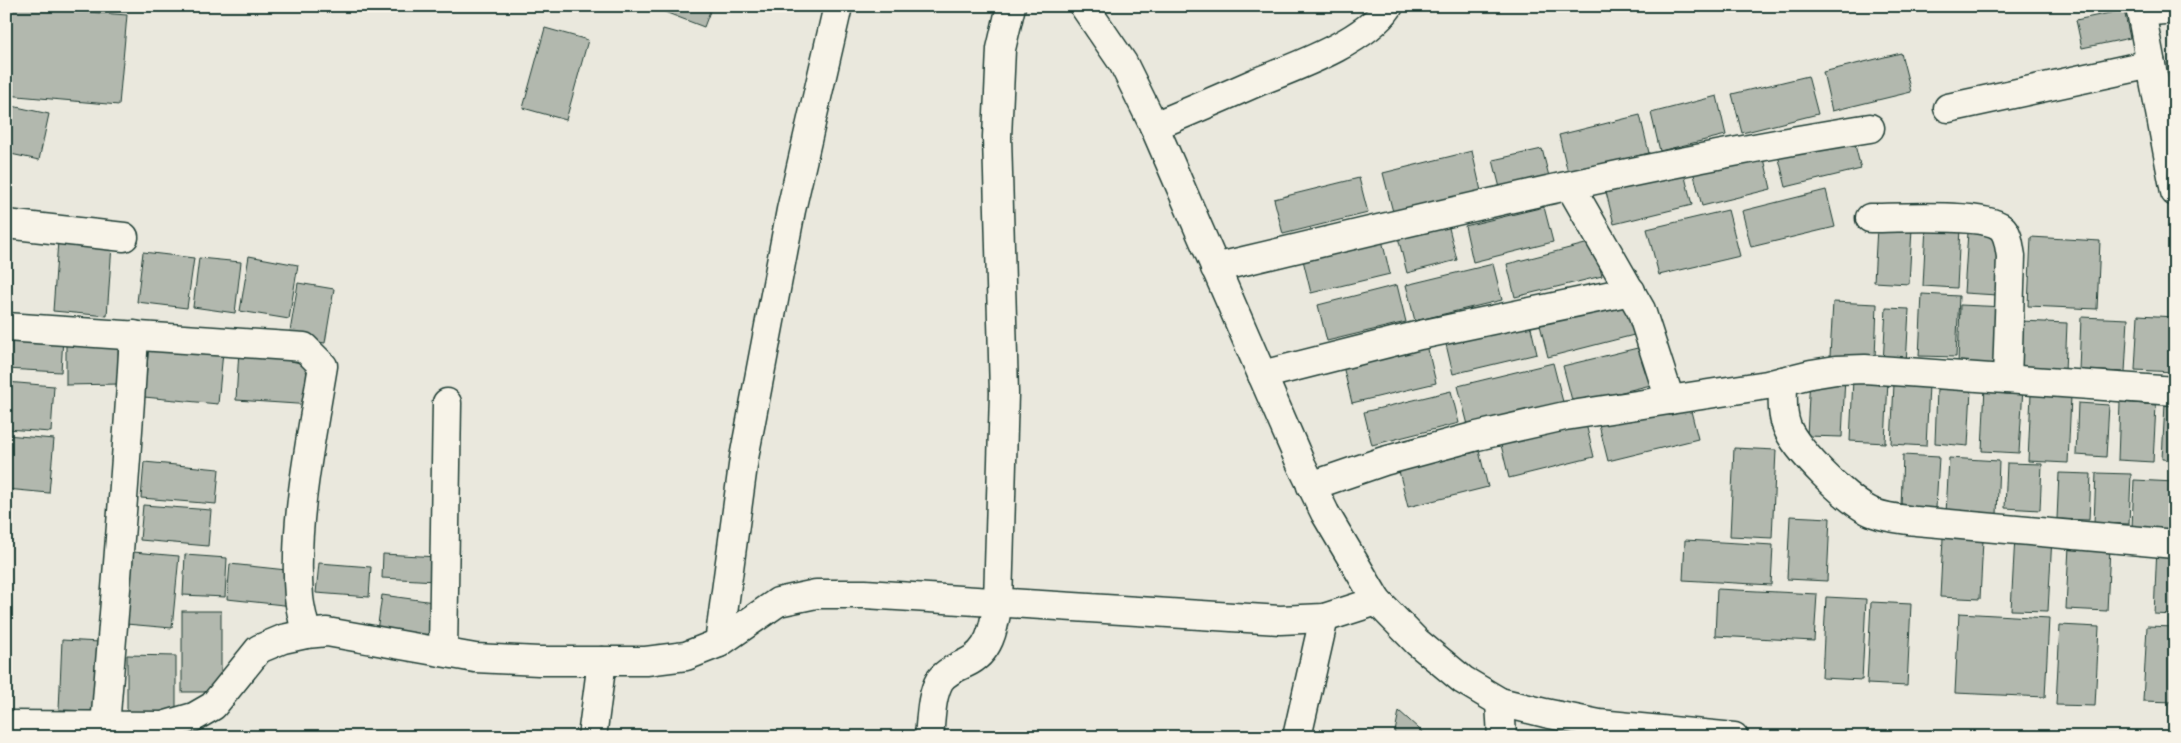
<svg xmlns="http://www.w3.org/2000/svg" width="2181" height="743" font-family="'Shantell Sans',sans-serif">
<style>
.building{fill:#b2b8ae;stroke:#1f3d34}
.lines{fill:none;stroke-linecap:round;stroke-linejoin:round}
.minor-casing{stroke:#1f3d34;stroke-width:31}
.major-casing{stroke:#1f3d34;stroke-width:31}
.minor{stroke:#f7f3e8;stroke-width:28}
.major{stroke:#f7f3e8;stroke-width:28}
</style>
<rect width="100%" height="100%" fill="#eae8dd"/>
<filter id="ink" filterUnits="userSpaceOnUse"><feTurbulence type="fractalNoise" baseFrequency=".02" numOctaves="2"/><feDisplacementMap in="SourceGraphic" scale="10" xChannelSelector="R" yChannelSelector="G"/><feConvolveMatrix kernelMatrix="1 2 1 2 8 2 1 2 1" color-interpolation-filters="sRGB"/></filter>
<g filter="url(#ink)">
<!-- building -->
<g class="building">
<polygon points="10,6 127,15 119,105 6,95 6,50"/>
<polygon points="649,6 712,6 704,27"/>
<polygon points="2124,10 2130,38 2082,48 2076,20"/>
<polygon points="545,28 588,40 566,120 523,108"/>
<polygon points="1901,53 1911,92 1832,111 1823,72"/>
<polygon points="1808,76 1818,114 1742,133 1732,94"/>
<polygon points="1717,96 1726,135 1660,151 1651,113"/>
<polygon points="12,106 49,114 39,160 6,153 6,129"/>
<polygon points="1640,115 1649,153 1568,173 1559,135"/>
<polygon points="1853,137 1861,169 1786,187 1778,155"/>
<polygon points="1542,149 1552,188 1503,200 1493,160"/>
<polygon points="1472,151 1481,191 1393,212 1383,173"/>
<polygon points="1763,154 1771,189 1702,206 1693,171"/>
<polygon points="1684,173 1692,205 1614,224 1606,192"/>
<polygon points="1359,178 1368,213 1283,234 1274,199"/>
<polygon points="1826,190 1835,227 1751,247 1742,211"/>
<polygon points="1544,207 1553,242 1473,262 1465,226"/>
<polygon points="1728,210 1740,256 1659,275 1647,229"/>
<polygon points="1448,224 1457,260 1407,273 1398,237"/>
<polygon points="1926,225 1960,227 1957,288 1923,286"/>
<polygon points="1877,227 1912,228 1909,284 1874,282"/>
<polygon points="1968,232 2000,234 1997,295 1964,293"/>
<polygon points="2031,237 2100,241 2097,309 2028,306"/>
<polygon points="1382,240 1390,274 1311,293 1303,260"/>
<polygon points="58,241 112,245 107,316 53,311"/>
<polygon points="1593,242 1602,276 1515,297 1507,264"/>
<polygon points="143,252 194,258 187,308 137,302"/>
<polygon points="249,256 298,265 289,319 240,311"/>
<polygon points="199,258 241,262 235,313 193,307"/>
<polygon points="1493,264 1502,300 1415,321 1406,285"/>
<polygon points="298,283 334,289 325,343 289,338"/>
<polygon points="1397,285 1406,322 1327,341 1318,305"/>
<polygon points="1922,294 1959,296 1956,357 1919,356"/>
<polygon points="1833,302 1877,304 1875,358 1830,356"/>
<polygon points="1627,304 1634,335 1548,357 1540,325"/>
<polygon points="1960,305 2006,307 2003,366 1958,364"/>
<polygon points="1886,308 1909,309 1906,365 1883,364"/>
<polygon points="2138,315 2175,317 2175,372 2135,370"/>
<polygon points="2081,317 2128,319 2125,372 2079,370"/>
<polygon points="1529,319 1537,354 1453,374 1445,340"/>
<polygon points="2021,321 2067,323 2065,372 2018,370"/>
<polygon points="6,334 63,337 61,372 6,369"/>
<polygon points="66,343 118,344 119,384 66,385"/>
<polygon points="149,345 223,352 218,404 144,397"/>
<polygon points="1427,345 1436,383 1352,403 1343,366"/>
<polygon points="1650,345 1659,383 1573,404 1563,366"/>
<polygon points="239,350 305,364 312,405 236,400"/>
<polygon points="1553,363 1563,402 1468,425 1458,386"/>
<polygon points="1810,375 1845,377 1842,437 1807,436"/>
<polygon points="1853,379 1888,380 1885,443 1850,441"/>
<polygon points="6,382 54,386 51,432 6,429"/>
<polygon points="1894,384 1929,385 1926,446 1891,444"/>
<polygon points="1985,386 2023,388 2019,453 1982,451"/>
<polygon points="1937,389 1971,390 1968,446 1935,443"/>
<polygon points="1451,391 1459,423 1372,445 1364,412"/>
<polygon points="2031,394 2071,396 2068,463 2028,461"/>
<polygon points="1688,399 1698,439 1608,461 1598,421"/>
<polygon points="2120,402 2156,405 2153,462 2118,460"/>
<polygon points="2078,403 2109,405 2106,457 2076,455"/>
<polygon points="2165,404 2175,404 2175,460 2162,459"/>
<polygon points="1586,424 1594,457 1509,478 1501,445"/>
<polygon points="6,435 54,439 49,493 6,489"/>
<polygon points="1734,448 1776,450 1772,538 1730,536"/>
<polygon points="1479,451 1488,487 1408,507 1399,471"/>
<polygon points="1903,455 1939,457 1936,508 1901,506"/>
<polygon points="1949,458 1999,461 1997,515 1946,513"/>
<polygon points="144,462 219,469 216,504 141,498"/>
<polygon points="2007,463 2042,464 2040,510 2005,508"/>
<polygon points="2059,473 2091,474 2089,520 2057,519"/>
<polygon points="2096,473 2131,474 2129,524 2094,523"/>
<polygon points="2134,480 2175,482 2175,530 2132,528"/>
<polygon points="143,505 211,510 208,546 140,540"/>
<polygon points="1790,516 1830,518 1827,581 1787,579"/>
<polygon points="2015,536 2052,537 2048,611 2011,610"/>
<polygon points="1943,538 1983,540 1980,599 1940,597"/>
<polygon points="1685,540 1773,545 1771,585 1683,580"/>
<polygon points="2069,545 2110,547 2107,611 2066,609"/>
<polygon points="2157,546 2175,547 2175,615 2154,614"/>
<polygon points="133,552 179,556 172,628 126,624"/>
<polygon points="383,554 438,557 436,581 382,578"/>
<polygon points="185,555 227,558 225,597 183,595"/>
<polygon points="319,563 371,567 369,597 316,593"/>
<polygon points="230,564 296,571 293,606 227,599"/>
<polygon points="1717,589 1817,594 1814,641 1715,636"/>
<polygon points="382,595 434,602 429,638 377,631"/>
<polygon points="1826,597 1866,599 1862,680 1822,678"/>
<polygon points="1871,602 1911,604 1907,686 1867,684"/>
<rect x="182" y="611" width="39" height="81"/>
<polygon points="1959,613 2049,618 2045,697 1955,693"/>
<polygon points="2060,625 2099,627 2095,706 2056,705"/>
<polygon points="2147,626 2175,627 2175,702 2143,701"/>
<polygon points="62,640 100,642 97,711 59,710"/>
<polygon points="127,655 176,656 176,721 127,721"/>
<polygon points="1399,711 1428,737 1394,737"/>
</g>
<g class="lines">
<defs>
<g id="minor">
<polyline points="2140,6 2175,192"/>
<polyline points="2141,12 2175,9"/>
<polyline points="1948,108 2151,64"/>
<path d="M1154,126C1189,112 1223,97 1257,82C1297,66 1365,42 1389,6"/>
<polyline points="1570,186 1641,310 1670,400"/>
<path d="M1870,218C1895,218 1984,213 2001,227C2009,234 2009,247 2011,256L2007,379"/>
<polyline points="6,224 124,237"/>
<path d="M1215,268C1432,216 1649,163 1870,128"/>
<path d="M6,327L304,347L323,366C311,439 293,523 299,597C300,609 304,622 306,634"/>
<polyline points="1262,375 1420,335 1631,291"/>
<path d="M1783,381C1783,396 1781,413 1787,427C1796,450 1850,504 1874,513C1887,518 1902,519 1916,521L2175,544"/>
<polyline points="1311,486 1384,461 1477,436 1565,416 1767,385 1811,374 1836,370 1865,369 2175,391"/>
<polyline points="719,643 744,458 791,210 838,6"/>
<polyline points="443,652 447,403"/>
<polyline points="1500,702 1502,737"/>
<polyline points="6,725 163,726 194,717 213,706 259,649 283,639 306,634 327,632 475,658 539,661 646,661 686,656 719,643 778,602 816,594 865,594 1280,620 1324,618 1377,601"/>
<path d="M105,727C115,596 127,466 134,335"/>
<polyline points="592,737 602,661"/>
<path d="M929,737C931,719 931,695 940,680C946,672 957,667 966,663C991,652 994,626 998,602L1004,393L997,137L1001,49L1011,6"/>
<polyline points="1297,737 1324,618"/>
</g>
<polyline id="major" points="1084,6 1123,63 1154,126 1300,462 1325,513 1377,601 1417,642 1463,680 1500,702 1545,713 1599,724 1734,737"/>
</defs>
<!-- minor casing -->
<use href="#minor" class="minor-casing"/>
<!-- major casing -->
<use href="#major" class="major-casing"/>
<!-- minor -->
<use href="#minor" class="minor"/>
<!-- major -->
<use href="#major" class="major"/>
</g>
</g>
<!-- margin -->
<rect width="2181" height="743" fill="none" stroke="#f7f3e8" stroke-width="25"/>
<rect x="12" y="12" width="2156" height="718" fill="none" stroke="#1f3d34" stroke-width="2" filter="url(#ink)"/>
</svg>
